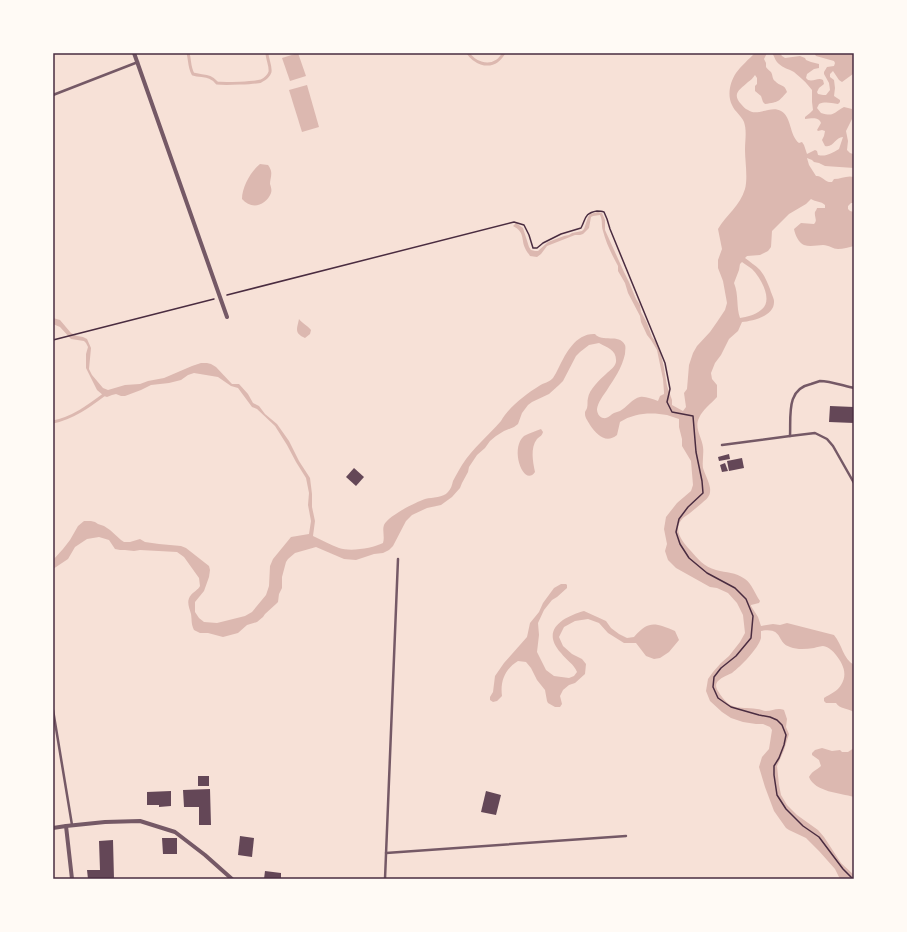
<svg xmlns="http://www.w3.org/2000/svg" width="907" height="932" font-family="'Work Sans',sans-serif">
<style>
.water{fill:#dcb8b0;fill-rule:evenodd}
.lines{fill:none;stroke-linecap:round;stroke-linejoin:round}
.stream{stroke:#dcb8b0;stroke-width:3}
.building{fill:#644757}
.path{stroke:#4a2c40;stroke-width:1.5}
.service{stroke:#755966;stroke-width:2.5}
.minor{stroke:#755966;stroke-width:4}
.neatline{fill:none;stroke:#4a2c40;stroke-width:1.5}
</style>
<rect width="100%" height="100%" fill="#f7e1d7"/>
<!-- water -->
<g class="water">
<polygon points="298,53 306,76 290,81 282,58"/>
<path d="M755,53H767L764,59L766,63V67C767,69 769,70 771,72C773,75 772,79 775,81C780,87 784,83 787,92C778,102 779,102 765,104L763,102L761,96L755,91V86L757,84V78L755,75C753,78 751,80 748,82C741,89 731,93 741,104C743,106 745,109 748,110C757,117 771,105 781,111C792,117 789,135 799,143L802,142L804,145L807,154L815,150L817,151L818,155C826,157 832,153 839,149L843,137C835,137 834,148 825,146L822,140L824,136L825,131L822,130L818,131L817,130L821,123C818,116 811,119 805,119V117L810,113L813,110L812,102V90C806,82 801,78 794,72C789,69 783,68 779,64C775,61 775,57 772,53H780L782,56L785,58L800,56L805,58L806,60L811,62L819,64V68L814,69L807,74L806,78L808,80C814,82 818,77 823,80L824,84L819,88L817,92L818,94L823,95H826L830,90L829,83L824,74V72L827,67L834,66L835,63L834,61L816,56L814,53H853L854,72L853,74L842,82L839,80L833,71L830,74V77L834,80L835,88L834,96L840,100V102L838,104C831,103 825,101 819,104L817,108L821,113C834,117 833,113 844,107L852,109V119L846,131L848,141L847,150L850,153L853,154L854,153V168L825,166L819,163L814,162L812,160L807,158L809,165L816,176C822,175 825,183 832,182L834,179C841,179 847,175 854,177V203H851L848,206V209L850,211L854,212V246C849,247 843,249 838,249C833,249 829,245 823,245C818,245 810,247 804,245C799,243 795,235 794,229L801,223L814,224C818,220 814,217 815,212C815,212 817,209 817,208H825V205C821,201 816,202 811,199L806,204L789,214L772,231L771,247L768,251L760,255L747,256L745,258C750,262 755,265 760,270C765,276 767,282 770,289C771,293 774,298 774,301C775,316 753,321 742,322L738,331L729,339L721,355L715,363L711,373L712,379L717,385V397C711,404 703,409 699,418C694,428 702,437 703,447C704,454 702,461 703,468C705,475 709,481 710,488C711,496 707,499 702,503C698,506 694,510 690,513C688,515 685,516 683,518C672,529 682,541 690,550C697,558 704,567 716,570C727,573 735,572 745,579C752,584 755,594 760,601L759,603L751,605V606L758,617L761,626L773,624L780,625L787,623L834,635C842,644 843,659 854,665V712C847,708 840,709 836,703H826L824,701V698C830,694 838,691 841,685C848,674 843,664 836,655C833,651 829,647 823,646C821,646 817,647 814,648C806,649 798,650 790,647C776,643 784,627 761,631C761,634 761,636 761,638C758,649 741,666 732,673C728,675 722,677 718,681C715,684 716,688 718,691C731,712 737,706 757,709C761,709 763,711 766,711C773,711 777,707 784,710L787,719L786,727L789,734L784,750L777,766L779,785L781,795L787,805L797,815L818,830L824,837L841,863L854,875V879H840L835,869L819,851L806,838L789,830L786,828L774,811L765,787L759,767L762,757L769,749L772,730L770,727L763,724H756L743,722L731,718L722,712L710,701L706,691L708,679L713,672L721,663L729,656L740,642L745,633L743,615L737,603L728,593L717,588L710,587L676,568L668,560L665,551L667,544L664,529L666,517L677,503L691,491L693,485L691,461L682,446V439L679,427V419C675,418 671,416 667,415C651,412 634,413 620,422L617,435C606,444 597,435 590,425C588,421 585,418 585,414C585,410 586,411 587,408C588,405 587,401 588,398C589,390 600,379 606,374C610,370 615,367 616,362C617,350 608,348 599,343L589,345L580,352L576,356L563,381L559,385L549,394L532,402L528,405L522,413L518,424L514,427L504,431L496,436L490,441L485,448L477,455L469,467L468,472L462,483L460,488L452,497L441,505L427,508L412,515L406,521L393,546L389,550L383,553L374,554L356,560L344,559L316,547L295,553L288,559L286,562L282,577V588L279,594L278,602L276,604L265,614L263,617L257,622L247,625L238,633L223,637L208,633H200L194,630C191,624 192,620 191,614C189,607 186,601 191,595C193,592 198,590 200,586L199,578L184,557L177,552L140,550L134,551L125,550H120L115,549L109,540L99,537L87,539L75,547L68,559L53,569V560L63,549L70,540L78,526L84,521H91L95,522L98,524L104,526L110,530L121,540L124,542H130L140,539L145,542L159,544L181,546L186,548L209,566L210,570L209,577L204,591L195,602V612L199,618L204,622L217,623L245,616L252,612L266,595L269,586L270,566L273,559L291,537L309,534L311,521L308,505L309,493L306,478L296,462L287,445L275,426L257,409L252,407L238,388L231,386L218,377L194,373L188,375L181,380L169,383L151,385L141,390L125,396H121L116,394L112,395L107,397L104,396L97,390L86,368V354L88,347L86,343L84,341L71,339L60,327L53,324V318L60,320L71,333L77,336L83,337L87,339L91,348L89,369L92,375L103,388L108,390L125,385L140,384L148,381L164,378L192,366L201,363H207L211,364L216,367L232,384H239L248,394L253,403L259,406L265,414L277,424L289,441L299,461L310,478L312,494V507L315,521L313,536C322,540 331,545 339,548C351,552 373,548 383,543C385,537 382,530 384,525C388,516 416,502 425,499C433,497 443,498 448,492C451,489 452,485 453,481C456,475 459,470 462,465C473,448 488,436 501,421C508,408 526,394 539,386C543,383 550,382 553,378C555,375 557,371 559,367C566,353 576,333 595,334C602,343 619,333 625,345C626,348 625,351 625,354C622,368 614,379 607,390C603,396 598,402 597,409C597,413 599,417 603,418C608,419 610,415 614,413C616,412 618,412 620,411C626,408 633,398 640,397C645,396 652,399 658,401L660,396L664,394V392L663,379L657,350L651,340L647,335L641,322L640,316L628,293L625,283L618,271V266C612,255 606,243 603,231C601,225 603,221 600,215L593,216L591,217L589,228L583,234L580,235H575L547,246L541,254L537,257L530,256C529,254 526,251 525,248C521,239 525,232 513,226L516,223L523,228L529,247L531,250L535,251H538L548,242L564,236L569,235L572,233L582,231L584,229L588,217L590,214L598,212L602,213L605,220V230L624,272L629,282L636,299L640,305L641,312L647,323L652,337L657,343L660,350L664,368L667,386L672,400V405L683,411L686,407L684,393L687,389L689,365L693,353L697,346L710,332L717,322L725,310L727,303L723,281L718,268V260L722,249L718,229C726,215 740,206 745,189C748,178 745,161 745,150C745,140 747,131 744,122C741,115 735,112 732,105C727,95 730,82 736,73C741,66 749,59 755,53ZM742,262C745,264 749,267 752,269C761,278 774,301 761,310C755,315 747,317 740,318C736,307 739,295 734,283L739,270L740,264Z"/>
<polygon points="307,85 319,127 302,132 289,90"/>
<path d="M260,164L268,165C269,166 271,170 271,171C272,175 270,180 270,184C271,187 272,190 271,193C266,206 251,210 242,199C242,187 251,171 260,164Z"/>
<path d="M299,319C302,323 307,325 311,330L310,334L305,338C294,333 297,329 299,319Z"/>
<path d="M541,429L543,432C542,436 540,436 537,439C530,448 533,462 535,472C524,488 509,449 524,436C529,433 536,431 541,429Z"/>
<path d="M561,584H566L567,585V588L557,597L552,600L544,610L538,623L539,635L537,652L546,670L554,676L569,678L574,676L577,672C574,664 566,660 561,653C540,630 563,617 584,611L606,621L611,628L619,634L627,638L634,637C649,620 655,623 675,631L679,640L669,652L660,658L654,659L646,656L636,643H624L608,633L599,623L588,619L575,621L564,627L559,637L563,646L572,654L582,659L586,664L585,674L575,683L569,685L563,690L560,696L562,704L560,707H555L548,703L547,701L545,690L537,680L531,668L526,662L518,661C505,669 500,681 502,696L497,701L493,702L490,700V697L493,692L495,676L504,663L527,637L530,623L539,612L543,603L554,588Z"/>
<path d="M822,748L832,751L840,750L842,752H848L854,748V797C840,793 815,792 809,777C813,770 816,771 821,766L819,760L812,755V753L815,750Z"/>
</g>
<g class="lines">
<!-- stream -->
<g class="stream">
<path d="M188,53C190,60 189,67 193,74C203,77 210,74 217,83C224,84 256,83 261,81C265,79 269,75 270,72C271,66 267,59 267,53"/>
<path d="M468,53C474,62 487,68 497,61C500,59 502,56 504,53"/>
<path d="M53,422C73,418 89,406 105,394"/>
</g>
</g>
<!-- building -->
<g class="building">
<polygon points="830,406 854,407 854,423 829,422"/>
<polygon points="729,454 730,459 719,461 718,457"/>
<polygon points="742,458 744,468 729,471 727,461"/>
<polygon points="725,463 728,471 722,472 720,465"/>
<polygon points="354,468 364,477 356,486 346,477"/>
<rect x="198" y="776" width="11" height="10"/>
<polygon points="210,789 211,825 199,825 199,807 184,807 183,790"/>
<polygon points="171,791 171,806 159,807 159,805 147,805 147,792"/>
<polygon points="486,791 501,795 496,815 481,812"/>
<polygon points="240,836 254,838 252,857 238,855"/>
<polygon points="162,838 177,838 177,854 163,854"/>
<polygon points="113,840 114,879 88,879 87,870 100,870 99,841"/>
<polygon points="265,871 281,873 281,879 264,879"/>
</g>
<g class="lines">
<!-- path -->
<g class="path">
<path d="M227,295L514,222L524,225L529,235L533,248H537L543,243L561,234L581,228C586,219 584,213 597,211C601,211 599,211 604,212L607,219L610,229L665,363L670,389L667,402L672,412L693,416L696,452L702,481L703,493L688,507L679,519L676,532L680,544L689,558L707,573L735,588L746,599L753,616L751,638L736,656L721,668L714,677L713,687L718,698L731,707L759,715L770,717L777,720L782,725L786,735L784,745L779,758L774,766V775L777,795L786,809L803,826L819,837L843,869L853,879"/>
<polyline points="53,340 214,299"/>
</g>
<!-- service -->
<g class="service">
<polyline points="53,95 138,62"/>
<path d="M790,436C791,415 786,389 811,384C814,383 817,382 820,381C830,381 844,386 854,388"/>
<polyline points="722,445 790,436 815,433 827,439 833,446 854,483"/>
<polyline points="53,710 72,825"/>
<polyline points="386,853 626,836"/>
<polyline points="385,879 398,559"/>
</g>
<!-- minor -->
<g class="minor">
<polyline points="134,53 227,317"/>
<polyline points="66,826 72,879"/>
<polyline points="53,828 66,826 105,822 140,821 175,832 205,855 232,879"/>
</g>
</g>
<!-- border -->
<rect width="907" height="932" fill="none" stroke="#fffaf5" stroke-width="108"/>
<rect x="54" y="54" width="799" height="824" class="neatline"/>
</svg>
